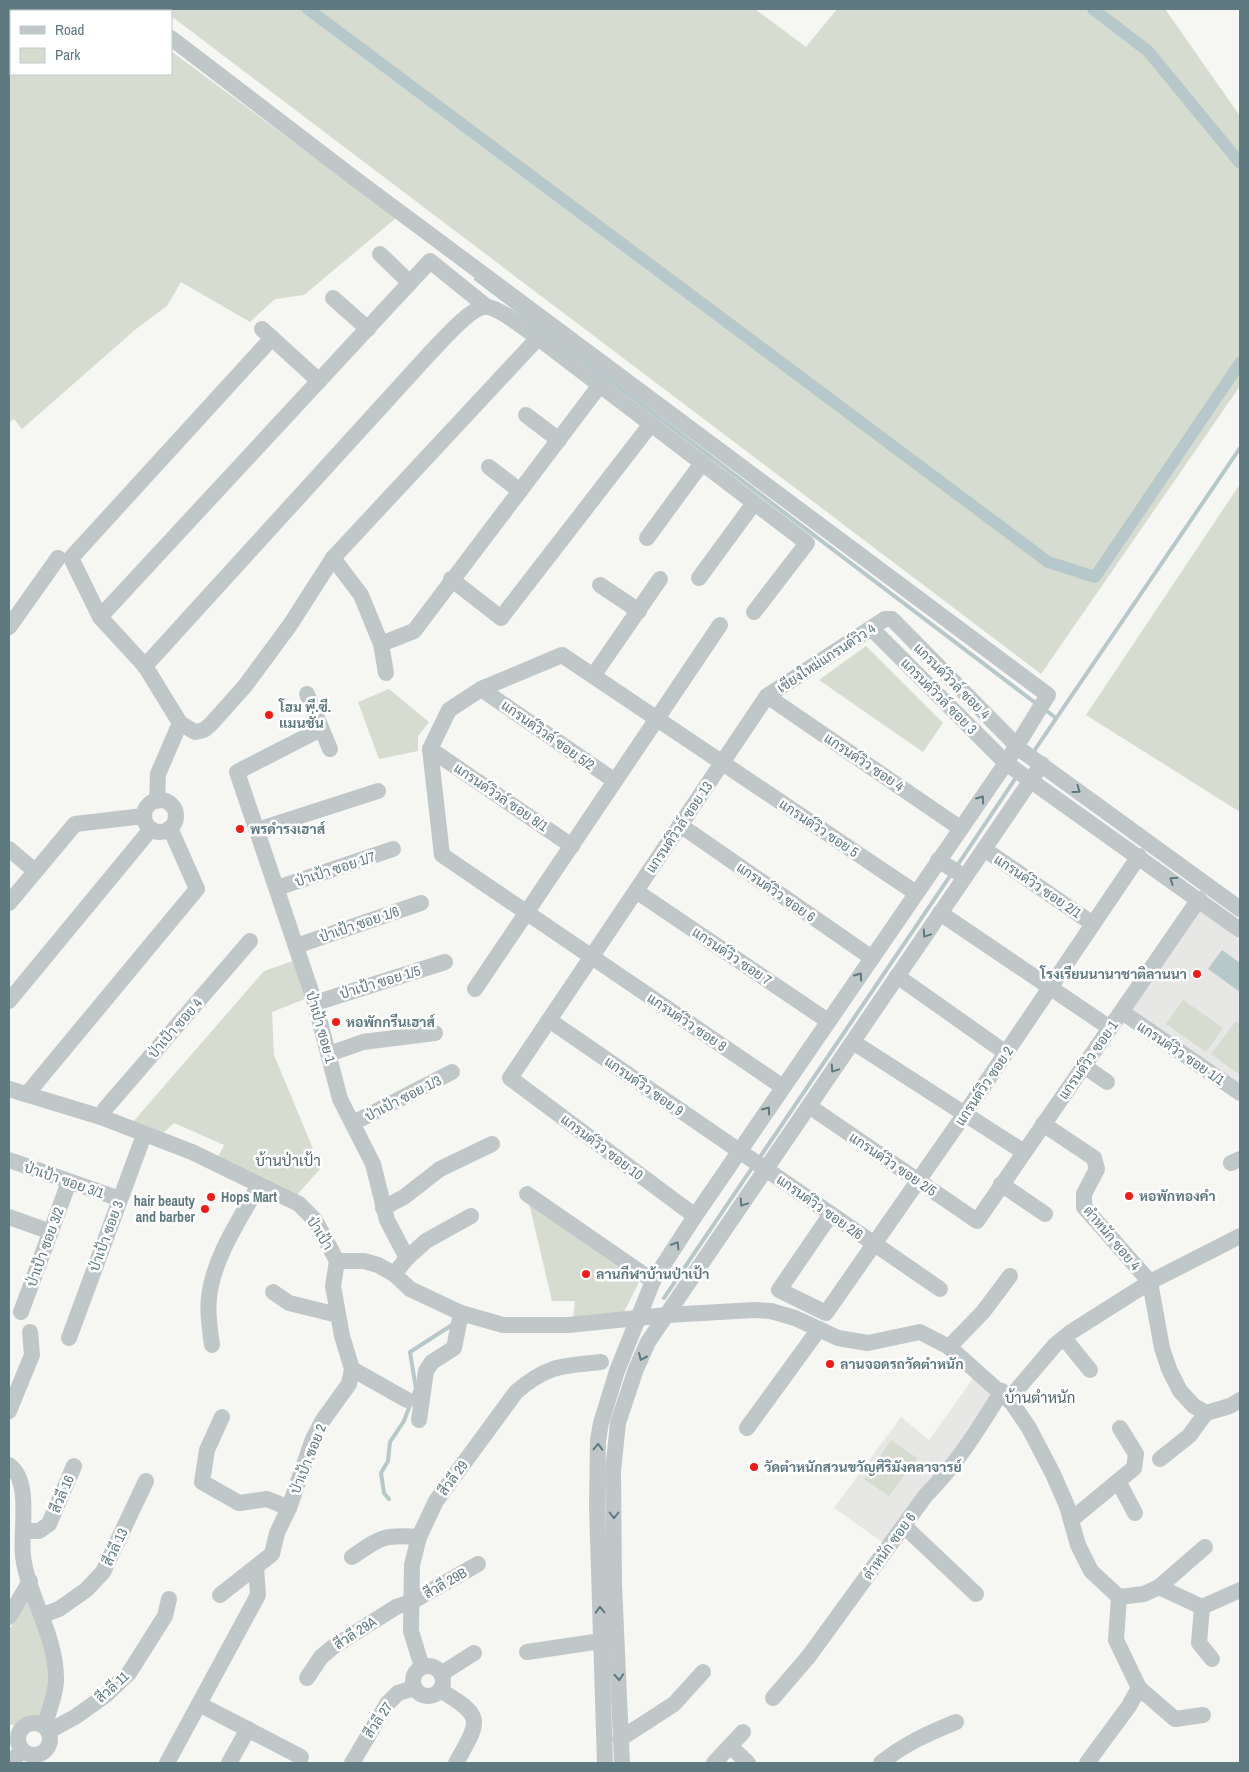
<svg xmlns="http://www.w3.org/2000/svg" width="1249" height="1772" font-family="'Archivo Narrow',Sarabun,sans-serif">
<style>
.built{fill:#e7e7e6}
.green{fill:#d7dcd1}
.water{fill:#b6c8ca}
.lines{fill:none;stroke-linecap:round;stroke-linejoin:round}
.stream{stroke:#b6c8ca;stroke-width:4}
.canal{stroke:#b6c8ca;stroke-width:12}
.minor{stroke:#c0c7c9;stroke-width:16}
.oneway{stroke:#5e7980}
.poi-dot{fill:#f41a15;stroke:#fff;stroke-width:2}
.labels{text-anchor:middle;dominant-baseline:central;stroke-width:5;stroke-linejoin:round;paint-order:stroke}
.street-label{font-size:14px;fill:#5e7980;stroke:#fff}
.poi-label{font-size:14px;font-weight:bold;fill:#5e7980;stroke:#fff;text-anchor:start}
.neighbourhood-label{font-size:15px;fill:#51656b;stroke:#fff}
</style>
<rect width="100%" height="100%" fill="#f6f6f2"/>
<!-- built -->
<g class="built">
<polygon points="1199,907 1240,941 1240,1089 1130,1008"/>
<polygon points="977,1373 1001,1396 889,1547 834,1508 901,1417 929,1440"/>
</g>
<!-- green -->
<g class="green">
<polygon points="9,9 114,9 118,11 11,11 11,74 171,74 171,51 396,218 304,295 275,299 250,322 181,282 167,306 136,329 22,429 14,419 9,423"/>
<polygon points="161,9 755,9 806,47 837,9 1165,9 1240,116 1240,386 1041,674 171,16 171,11"/>
<polygon points="1240,484 1240,812 1086,715"/>
<polygon points="866,646 943,723 923,752 819,680"/>
<polygon points="389,689 429,722 418,736 418,751 379,759 358,702"/>
<polygon points="293,961 305,999 272,1012 274,1055 321,1168 295,1197 218,1157 224,1145 174,1123 162,1134 132,1123 264,971"/>
<polygon points="1183,1000 1223,1028 1206,1052 1166,1024"/>
<polygon points="1236,1021 1240,1024 1240,1075 1211,1054"/>
<polygon points="529,1203 639,1282 623,1314 573,1318 575,1301 552,1301"/>
<polygon points="891,1440 917,1458 889,1496 864,1479"/>
<polygon points="29,1596 47,1657 49,1682 41,1717 26,1717 15,1726 9,1724 9,1630"/>
</g>
<!-- water -->
<polygon class="water" points="1222,950 1240,963 1240,992 1208,969"/>
<g class="lines">
<!-- stream -->
<g class="stream">
<polyline points="120,9 123,11"/>
<polyline points="476,279 1038,705"/>
<polyline points="1044,709 1056,718"/>
<polyline points="1032,754 1240,448"/>
<polyline points="957,866 1017,776"/>
<polyline points="758,1160 952,873"/>
<polyline points="664,1298 754,1165"/>
<polyline points="389,1499 384,1493 381,1473 388,1461 390,1442 404,1421 416,1389 410,1352 452,1325"/>
</g>
<!-- canal -->
<g class="canal">
<polyline points="308,9 1048,562 1095,577 1240,363"/>
<polyline points="1093,9 1148,51 1240,163"/>
</g>
<!-- minor -->
<g class="minor">
<polyline points="132,9 136,11"/>
<polyline points="171,38 354,178 1048,695 1006,763 695,1216 653,1281 617,1371 601,1423 598,1440 597,1506 605,1763"/>
<polyline points="380,254 410,283"/>
<polyline points="333,298 368,329"/>
<polyline points="262,329 319,381"/>
<path d="M538,338L333,558L290,625L245,686L211,724L204,730L195,732L180,723L145,666L431,352C441,342 473,304 488,307C503,310 525,329 538,338L807,543L754,612"/>
<polyline points="526,415 559,440"/>
<polyline points="489,467 520,491"/>
<polyline points="647,538 702,463"/>
<polyline points="333,558 361,595 381,644 386,673"/>
<polyline points="699,578 754,503"/>
<polyline points="451,579 501,618 651,424"/>
<polyline points="600,585 639,611"/>
<polyline points="100,617 71,558 272,338"/>
<polyline points="9,627 58,558"/>
<polyline points="872,629 1006,763 1240,930"/>
<polyline points="381,644 414,631 600,385"/>
<polyline points="145,666 100,617 430,261 487,307"/>
<polyline points="593,676 660,579"/>
<polyline points="481,689 615,781"/>
<polyline points="307,694 330,749"/>
<polyline points="767,696 960,828"/>
<polyline points="321,729 237,772 315,1003 340,1099 373,1164 387,1220 407,1258 394,1274"/>
<polyline points="430,749 572,846"/>
<circle cx="160" cy="816" r="16"/>
<polyline points="157,801 158,774 180,723"/>
<polyline points="680,825 872,958"/>
<polyline points="257,830 378,791"/>
<polyline points="9,849 35,871"/>
<polyline points="984,849 1093,924"/>
<polyline points="938,860 965,877"/>
<polyline points="277,888 393,849"/>
<polyline points="636,891 828,1021"/>
<polyline points="9,903 75,824 144,816"/>
<polyline points="940,913 1110,1028"/>
<polyline points="296,946 421,903"/>
<polyline points="897,976 1006,1053"/>
<polyline points="475,989 720,625"/>
<polyline points="9,1001 151,829"/>
<polyline points="315,1003 445,962"/>
<polyline points="1122,1012 1240,1093"/>
<polyline points="549,1020 940,1289"/>
<polyline points="853,1042 1024,1152"/>
<polyline points="329,1054 363,1042 435,1033"/>
<polyline points="1084,1066 1107,1082"/>
<polyline points="783,1087 442,855 430,749 449,710 481,689 562,655 916,893"/>
<polyline points="9,1089 101,1117 192,1152 299,1204 315,1220 337,1261"/>
<polyline points="27,1094 197,889 170,828"/>
<polyline points="809,1106 977,1221 1199,899"/>
<polyline points="101,1117 105,1109 250,941"/>
<polyline points="353,1123 452,1072"/>
<polyline points="1043,1124 1094,1158 1097,1169 1084,1194 1084,1207 1150,1282 1162,1348 1169,1369 1180,1391 1194,1406 1206,1413 1230,1406 1240,1400"/>
<polyline points="9,1160 120,1199"/>
<polyline points="1231,1163 1240,1159"/>
<polyline points="1001,1184 1045,1214"/>
<polyline points="527,1194 653,1281"/>
<polyline points="383,1208 404,1197 440,1169 492,1144"/>
<polyline points="831,1214 779,1290 826,1313 964,1115 1139,856"/>
<polyline points="695,1216 510,1078 767,696 885,619 892,619 1021,750 1240,909"/>
<polyline points="9,1217 51,1232"/>
<polyline points="407,1258 426,1241 471,1216"/>
<polyline points="337,1261 364,1261 378,1265 394,1274 410,1289 461,1313 503,1325 568,1325 667,1315 754,1310 771,1311 795,1318 838,1338 868,1343 920,1332 949,1347 1012,1403 1029,1428 1053,1474 1067,1506 1078,1545 1091,1571 1119,1597 1144,1594 1159,1587 1202,1607 1240,1590"/>
<polyline points="273,1292 289,1303 338,1315"/>
<polyline points="21,1312 69,1182"/>
<polyline points="69,1338 144,1135"/>
<polyline points="1064,1338 1090,1370"/>
<path d="M212,1345C210,1330 207,1314 209,1298C213,1258 240,1219 259,1185"/>
<polyline points="949,1347 983,1312 1010,1276"/>
<polyline points="352,1369 407,1400"/>
<polyline points="1009,1399 1055,1345 1071,1332 1150,1282 1240,1236"/>
<polyline points="9,1411 32,1355 30,1332"/>
<polyline points="222,1417 207,1450 202,1482 239,1503 267,1499 289,1508"/>
<polyline points="419,1420 426,1371 432,1362 454,1348 461,1313"/>
<polyline points="747,1428 819,1329"/>
<polyline points="1160,1459 1189,1436 1206,1413"/>
<path d="M9,1465C32,1481 20,1530 23,1556C28,1597 57,1636 56,1681C55,1696 49,1712 44,1726"/>
<polyline points="1118,1481 1135,1513"/>
<polyline points="1071,1520 1134,1468 1136,1454 1120,1428"/>
<polyline points="904,1526 976,1594"/>
<polyline points="23,1531 39,1531 49,1524 74,1466"/>
<path d="M352,1557C381,1537 384,1534 419,1537"/>
<polyline points="1159,1587 1205,1547"/>
<polyline points="220,1595 272,1554 277,1533 289,1508 313,1439 323,1420 349,1384 352,1369 342,1336 333,1286 337,1261"/>
<polyline points="1202,1607 1199,1643 1212,1659"/>
<polyline points="43,1615 59,1609 86,1590 103,1572 146,1481"/>
<polyline points="9,1617 30,1581"/>
<polyline points="527,1652 601,1641"/>
<circle cx="428" cy="1681" r="15"/>
<path d="M422,1667L411,1631L412,1565L419,1537L436,1501L516,1392C547,1365 562,1366 601,1362"/>
<polyline points="441,1674 474,1653"/>
<polyline points="307,1678 321,1657 333,1647 396,1607 413,1601 478,1564"/>
<polyline points="1139,1688 1175,1719 1203,1715"/>
<path d="M440,1690C485,1717 480,1720 456,1763"/>
<path d="M773,1698L809,1656L926,1495C957,1464 979,1428 1002,1391"/>
<polyline points="199,1704 301,1757"/>
<circle cx="34" cy="1739" r="16"/>
<polyline points="49,1731 75,1717 106,1695 129,1673 165,1616 169,1599"/>
<polyline points="620,1739 674,1704 703,1672"/>
<polyline points="730,1746 748,1763"/>
<polyline points="9,1763 22,1751"/>
<polyline points="167,1763 258,1595 256,1567"/>
<polyline points="229,1763 248,1729"/>
<polyline points="352,1763 387,1704 398,1693 414,1688"/>
<polyline points="622,1763 614,1585 613,1471 618,1423 636,1369 648,1342 1042,764"/>
<polyline points="714,1763 743,1732"/>
<path d="M881,1763C904,1744 929,1733 956,1722"/>
<polyline points="1087,1763 1129,1706 1139,1688 1116,1640 1119,1597"/>
</g>
</g>
<!-- one-way arrows -->
<defs><path id="oneway-chevron" d="M-2-3.5L2.5 0L-2 3.5" fill="none" stroke-width="1.6" stroke-linecap="round" stroke-linejoin="round" transform="scale(1.25)"/></defs>
<g class="oneway">
<use href="#oneway-chevron" transform="translate(1077 790) rotate(36)"/>
<use href="#oneway-chevron" transform="translate(981 799) rotate(-55)"/>
<use href="#oneway-chevron" transform="translate(1173 880) rotate(-145)"/>
<use href="#oneway-chevron" transform="translate(926 934) rotate(124)"/>
<use href="#oneway-chevron" transform="translate(859 976) rotate(-55)"/>
<use href="#oneway-chevron" transform="translate(834 1069) rotate(124)"/>
<use href="#oneway-chevron" transform="translate(767 1110) rotate(-55)"/>
<use href="#oneway-chevron" transform="translate(743 1203) rotate(124)"/>
<use href="#oneway-chevron" transform="translate(676 1245) rotate(-58)"/>
<use href="#oneway-chevron" transform="translate(642 1357) rotate(114)"/>
<use href="#oneway-chevron" transform="translate(598 1447) rotate(-88)"/>
<use href="#oneway-chevron" transform="translate(614 1515) rotate(90)"/>
<use href="#oneway-chevron" transform="translate(600 1610) rotate(-91)"/>
<use href="#oneway-chevron" transform="translate(619 1677) rotate(87)"/>
</g>
<!-- markers -->
<g class="poi-dot">
<circle cx="269" cy="715" r="5"/>
<circle cx="240" cy="829" r="5"/>
<circle cx="1197" cy="974" r="5"/>
<circle cx="336" cy="1022" r="5"/>
<circle cx="1129" cy="1196" r="5"/>
<circle cx="211" cy="1197" r="5"/>
<circle cx="205" cy="1209" r="5"/>
<circle cx="586" cy="1274" r="5"/>
<circle cx="830" cy="1364" r="5"/>
<circle cx="754" cy="1467" r="5"/>
</g>
<g class="labels">
<!-- street labels -->
<g class="street-label">
<text transform="translate(826 658) rotate(-33)">เชียงใหม่แกรนด์วิว 4</text>
<text transform="translate(952 681) rotate(45)">แกรนด์วิวล์ ซอย 4</text>
<text transform="translate(939 696) rotate(45)">แกรนด์วิวล์ ซอย 3</text>
<text transform="translate(548 735) rotate(35)">แกรนด์วิวล์ ซอย 5/2</text>
<text transform="translate(864 762) rotate(34)">แกรนด์วิว ซอย 4</text>
<text transform="translate(501 797) rotate(34)">แกรนด์วิวล์ ซอย 8/1</text>
<text transform="translate(679 827) rotate(-56)">แกรนด์วิวล์ ซอย 13</text>
<text transform="translate(819 828) rotate(34)">แกรนด์วิว ซอย 5</text>
<text transform="translate(335 869) rotate(-18)">ป่าเป้า ซอย 1/7</text>
<text transform="translate(1038 886) rotate(34)">แกรนด์วิว ซอย 2/1</text>
<text transform="translate(776 892) rotate(35)">แกรนด์วิว ซอย 6</text>
<text transform="translate(359 924) rotate(-19)">ป่าเป้า ซอย 1/6</text>
<text transform="translate(732 956) rotate(34)">แกรนด์วิว ซอย 7</text>
<text transform="translate(380 982) rotate(-17)">ป่าเป้า ซอย 1/5</text>
<text transform="translate(687 1022) rotate(34)">แกรนด์วิว ซอย 8</text>
<text transform="translate(321 1027) rotate(74)">ป่าเป้า ซอย 1</text>
<text transform="translate(175 1028) rotate(-49)">ป่าเป้า ซอย 4</text>
<text transform="translate(1181 1053) rotate(34)">แกรนด์วิว ซอย 1/1</text>
<text transform="translate(1088 1060) rotate(-55)">แกรนด์วิว ซอย 1</text>
<text transform="translate(644 1086) rotate(35)">แกรนด์วิว ซอย 9</text>
<text transform="translate(984 1086) rotate(-56)">แกรนด์วิว ซอย 2</text>
<text transform="translate(403 1098) rotate(-27)">ป่าเป้า ซอย 1/3</text>
<text transform="translate(602 1147) rotate(37)">แกรนด์วิว ซอย 10</text>
<text transform="translate(893 1164) rotate(34)">แกรนด์วิว ซอย 2/5</text>
<text transform="translate(64 1180) rotate(19)">ป่าเป้า ซอย 3/1</text>
<text transform="translate(820 1207) rotate(35)">แกรนด์วิว ซอย 2/6</text>
<text transform="translate(320 1233) rotate(58)">ป่าเป้า</text>
<text transform="translate(106 1236) rotate(-70)">ป่าเป้า ซอย 3</text>
<text transform="translate(1112 1238) rotate(50)">ตำหนัก ซอย 4</text>
<text transform="translate(45 1247) rotate(-70)">ป่าเป้า ซอย 3/2</text>
<text transform="translate(308 1459) rotate(-68)">ป่าเป้า ซอย 2</text>
<text transform="translate(453 1478) rotate(-54)">สีวลี 29</text>
<text transform="translate(62 1494) rotate(-67)">สีวลี 16</text>
<text transform="translate(889 1546) rotate(-54)">ตำหนัก ซอย 6</text>
<text transform="translate(115 1547) rotate(-65)">สีวลี 13</text>
<text transform="translate(445 1583) rotate(-30)">สีวลี 29B</text>
<text transform="translate(355 1633) rotate(-33)">สีวลี 29A</text>
<text transform="translate(112 1687) rotate(-42)">สีวลี 11</text>
<text transform="translate(378 1720) rotate(-56)">สีวลี 27</text>
</g>
<!-- poi labels -->
<g class="poi-label">
<text x="279" y="707">โฮม พี.ซี.<tspan x="279" dy="16">แมนชั่น</tspan></text>
<text x="250" y="829">พรดำรงเฮาส์</text>
<text x="1187" y="974" text-anchor="end">โรงเรียนนานาชาติลานนา</text>
<text x="346" y="1022">หอพักกรีนเฮาส์</text>
<text x="1139" y="1196">หอพักทองคำ</text>
<text x="221" y="1197">Hops Mart</text>
<text x="195" y="1201" text-anchor="end">hair beauty<tspan x="195" dy="16">and barber</tspan></text>
<text x="596" y="1274">ลานกีฬาบ้านป่าเป้า</text>
<text x="840" y="1364">ลานจอดรถวัดตำหนัก</text>
<text x="764" y="1467">วัดตำหนักสวนขวัญศิริมังคลาจารย์</text>
</g>
<!-- neighbourhood labels -->
<g class="neighbourhood-label">
<text x="288" y="1160">บ้านป่าเป้า</text>
<text x="1040" y="1397">บ้านตำหนัก</text>
</g>
</g>
<!-- border -->
<rect width="1249" height="1772" fill="none" stroke="#5e7980" stroke-width="20"/>
<!-- legend -->
<rect x="10" y="10" width="162" height="65" fill="#ffffff" stroke="#bfc9cc"/>
<rect x="20" y="26" width="25" height="8" fill="#c0c7c9" stroke="#bfc9cc"/>
<text x="55" y="35" font-size="15" fill="#5e7980">Road</text>
<rect x="20" y="48" width="25" height="15" fill="#d7dcd1" stroke="#bfc9cc"/>
<text x="55" y="60" font-size="15" fill="#5e7980">Park</text>
</svg>
